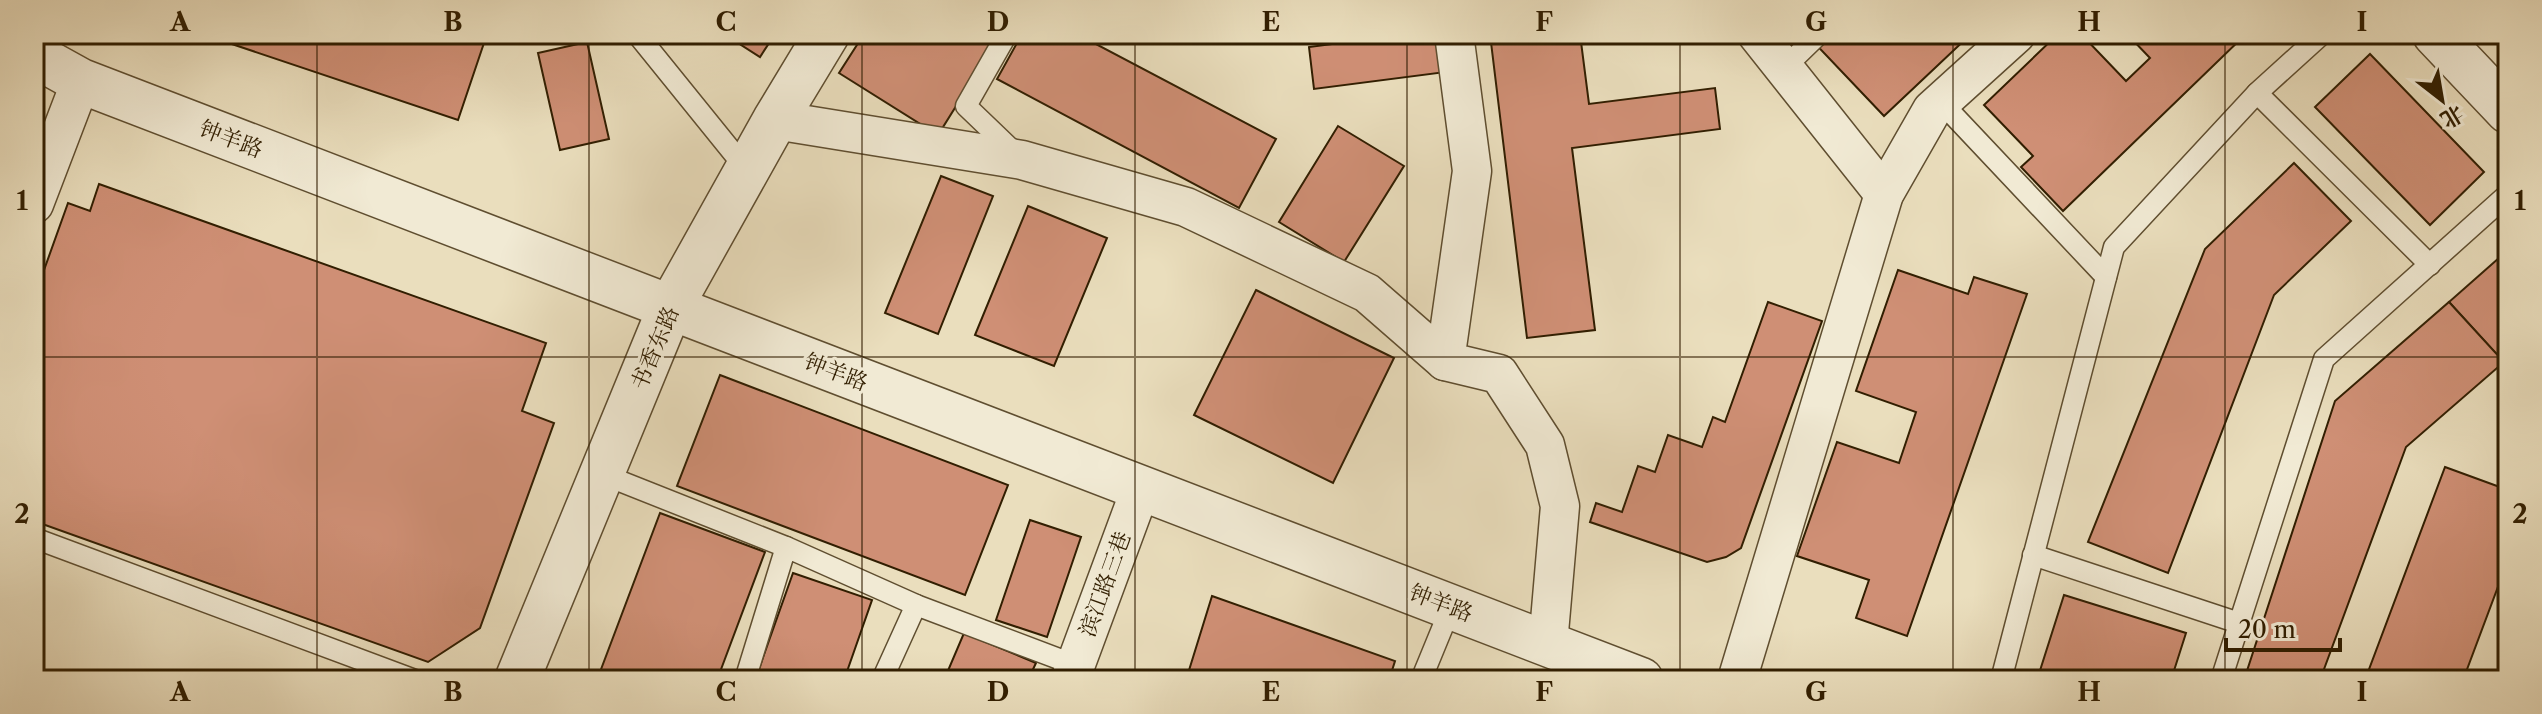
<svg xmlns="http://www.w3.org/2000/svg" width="2542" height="714" font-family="'Libre Caslon Text','Noto Serif SC',serif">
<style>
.building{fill:#cf8f75;stroke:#311e01;stroke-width:2}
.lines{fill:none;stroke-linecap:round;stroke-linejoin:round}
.service-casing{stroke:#5f4e30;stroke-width:23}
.minor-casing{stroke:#5f4e30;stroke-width:41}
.tertiary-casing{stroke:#5f4e30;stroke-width:47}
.service{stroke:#f1ead4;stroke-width:20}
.minor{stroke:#f1ead4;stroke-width:38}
.tertiary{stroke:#f1ead4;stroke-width:44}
.grid{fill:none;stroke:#311e01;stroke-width:2;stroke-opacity:0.55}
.labels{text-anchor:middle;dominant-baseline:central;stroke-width:6;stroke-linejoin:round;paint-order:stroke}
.street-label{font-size:22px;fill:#311e01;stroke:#f1ead4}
.neatline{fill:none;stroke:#311e01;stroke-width:3}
.grid-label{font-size:26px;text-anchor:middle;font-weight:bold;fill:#311e01}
</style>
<rect width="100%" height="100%" fill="#eadebd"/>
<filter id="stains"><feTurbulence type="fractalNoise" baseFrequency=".0025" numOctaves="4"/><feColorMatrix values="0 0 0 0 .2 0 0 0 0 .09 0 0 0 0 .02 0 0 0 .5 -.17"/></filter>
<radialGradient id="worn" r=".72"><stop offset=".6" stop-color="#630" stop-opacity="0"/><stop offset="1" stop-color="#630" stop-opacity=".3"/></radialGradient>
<!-- building -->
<g class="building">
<polygon points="202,34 487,34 458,120"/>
<polygon points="724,34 775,34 760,57"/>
<polygon points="864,34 1001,34 938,135 839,73"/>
<polygon points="1022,34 1077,34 1276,139 1239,208 997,79"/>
<polygon points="1409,34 1441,34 1446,72 1314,89 1309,47"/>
<polygon points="1490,34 1580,34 1589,104 1715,88 1720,129 1572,148 1595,330 1527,338"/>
<polygon points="1806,34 1863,34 1869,40 1876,34 1971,34 1884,116"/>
<polygon points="2058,34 2081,34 2126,81 2150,58 2127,34 2246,34 2063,211 2021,167 2033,156 1984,105"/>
<polygon points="587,42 609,139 560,150 538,53"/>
<polygon points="2370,54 2484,172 2430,225 2315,107"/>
<polygon points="1338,126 1404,166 1344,262 1279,222"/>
<polygon points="2294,163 2351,221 2274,295 2168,573 2088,542 2205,249"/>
<polygon points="941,176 993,196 938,334 885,313"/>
<polygon points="99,184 546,343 522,411 554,423 480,628 428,662 34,521 34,298 68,203 90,211"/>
<polygon points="1028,206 1107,238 1054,366 975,335"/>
<polygon points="2508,250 2508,367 2449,302"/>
<polygon points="1898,270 1968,294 1974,277 2027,294 1907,636 1856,618 1869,580 1797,556 1837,442 1899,463 1916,412 1856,391"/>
<polygon points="1256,290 1394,358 1333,483 1194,415"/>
<polygon points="1768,302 1822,321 1741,548 1726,557 1707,562 1590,522 1596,503 1622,512 1638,466 1655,472 1668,435 1702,447 1713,417 1725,422"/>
<polygon points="2449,302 2504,362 2406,447 2320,680 2244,680 2335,401"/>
<polygon points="720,375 1008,485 965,595 677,486"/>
<polygon points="2445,467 2508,490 2508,560 2463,680 2365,680"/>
<polygon points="660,513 765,552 717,680 597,680"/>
<polygon points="1030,520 1081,537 1047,637 996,620"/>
<polygon points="793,573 872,600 844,680 755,680"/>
<polygon points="2064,595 2186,633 2171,680 2037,680"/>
<polygon points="1212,596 1395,661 1389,680 1186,680"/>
<polygon points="964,633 1036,663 1028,680 944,680"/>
</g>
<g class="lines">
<defs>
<g id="service">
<polyline points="637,34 747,170"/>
<polyline points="1007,34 966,106 1016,154"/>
<polyline points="1784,68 1819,34"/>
<polyline points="2257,93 2322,34"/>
<polyline points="1941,102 2106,277"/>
<polyline points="602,474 786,547"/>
<polyline points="34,538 415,680"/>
<polyline points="2033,555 2239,623"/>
<polyline points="745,680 786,547 916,605"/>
<polyline points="882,680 916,605 1075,665"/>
<polyline points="1421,680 1451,607"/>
<polyline points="2001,680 2114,247 2257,93 2430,265"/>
<polyline points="2221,680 2324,359 2508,194"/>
</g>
<g id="minor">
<polyline points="1454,34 1472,171 1445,361 1499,374 1545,445 1560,506 1548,644"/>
<polyline points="1757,34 1884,194"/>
<polyline points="775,120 1022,160 1186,207 1367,293 1445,361"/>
<polyline points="34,204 81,81"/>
<polyline points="1070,680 1141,488"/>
<polyline points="1737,680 1884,194 1932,110 2016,34"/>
</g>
<g id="tertiary">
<polyline points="2435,34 2508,111"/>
<polyline points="34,55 81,81 1641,680"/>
<polyline points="517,680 670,308 775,120 827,34"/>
</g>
</defs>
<!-- service casing -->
<use href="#service" class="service-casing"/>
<!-- minor casing -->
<use href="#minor" class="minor-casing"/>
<!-- tertiary casing -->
<use href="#tertiary" class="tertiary-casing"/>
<!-- service -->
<use href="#service" class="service"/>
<!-- minor -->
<use href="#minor" class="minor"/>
<!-- tertiary -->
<use href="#tertiary" class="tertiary"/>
</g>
<!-- grid -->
<path class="grid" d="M317,34V680M589,34V680M862,34V680M1135,34V680M1407,34V680M1680,34V680M1953,34V680M2225,34V680M34,357H2508"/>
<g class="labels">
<!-- street labels -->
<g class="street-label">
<text transform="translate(231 139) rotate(21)">钟羊路</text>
<text transform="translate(655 348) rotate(-67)">书香东路</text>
<text transform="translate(836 372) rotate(21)">钟羊路</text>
<text transform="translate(1105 584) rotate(-70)">滨江路三巷</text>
<text transform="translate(1441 603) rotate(21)">钟羊路</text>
</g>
</g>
<!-- margin -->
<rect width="2542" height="714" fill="none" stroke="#eadebd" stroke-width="88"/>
<!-- north arrow -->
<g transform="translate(2442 100) rotate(149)" stroke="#f1ead4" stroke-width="6" paint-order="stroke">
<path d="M0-6L14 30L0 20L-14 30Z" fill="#311e01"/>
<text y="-12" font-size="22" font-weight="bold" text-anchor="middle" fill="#311e01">北</text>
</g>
<!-- scale -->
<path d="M2226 638v12h114v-12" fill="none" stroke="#311e01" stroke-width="4"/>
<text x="2238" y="638" font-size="24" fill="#311e01" stroke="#f1ead4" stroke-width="6" paint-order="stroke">20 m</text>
<rect x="44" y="44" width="2454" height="626" class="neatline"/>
<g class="grid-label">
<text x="180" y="31">A</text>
<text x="453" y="31">B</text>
<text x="726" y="31">C</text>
<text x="998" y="31">D</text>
<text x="1271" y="31">E</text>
<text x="1544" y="31">F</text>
<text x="1816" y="31">G</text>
<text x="2089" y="31">H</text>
<text x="2362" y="31">I</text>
<text x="22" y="210">1</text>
<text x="2520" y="210">1</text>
<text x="22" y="523">2</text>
<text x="2520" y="523">2</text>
<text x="180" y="701">A</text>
<text x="453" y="701">B</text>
<text x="726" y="701">C</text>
<text x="998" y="701">D</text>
<text x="1271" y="701">E</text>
<text x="1544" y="701">F</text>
<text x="1816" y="701">G</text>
<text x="2089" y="701">H</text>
<text x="2362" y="701">I</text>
</g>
<rect width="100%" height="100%" filter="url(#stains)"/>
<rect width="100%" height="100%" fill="url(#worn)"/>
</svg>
